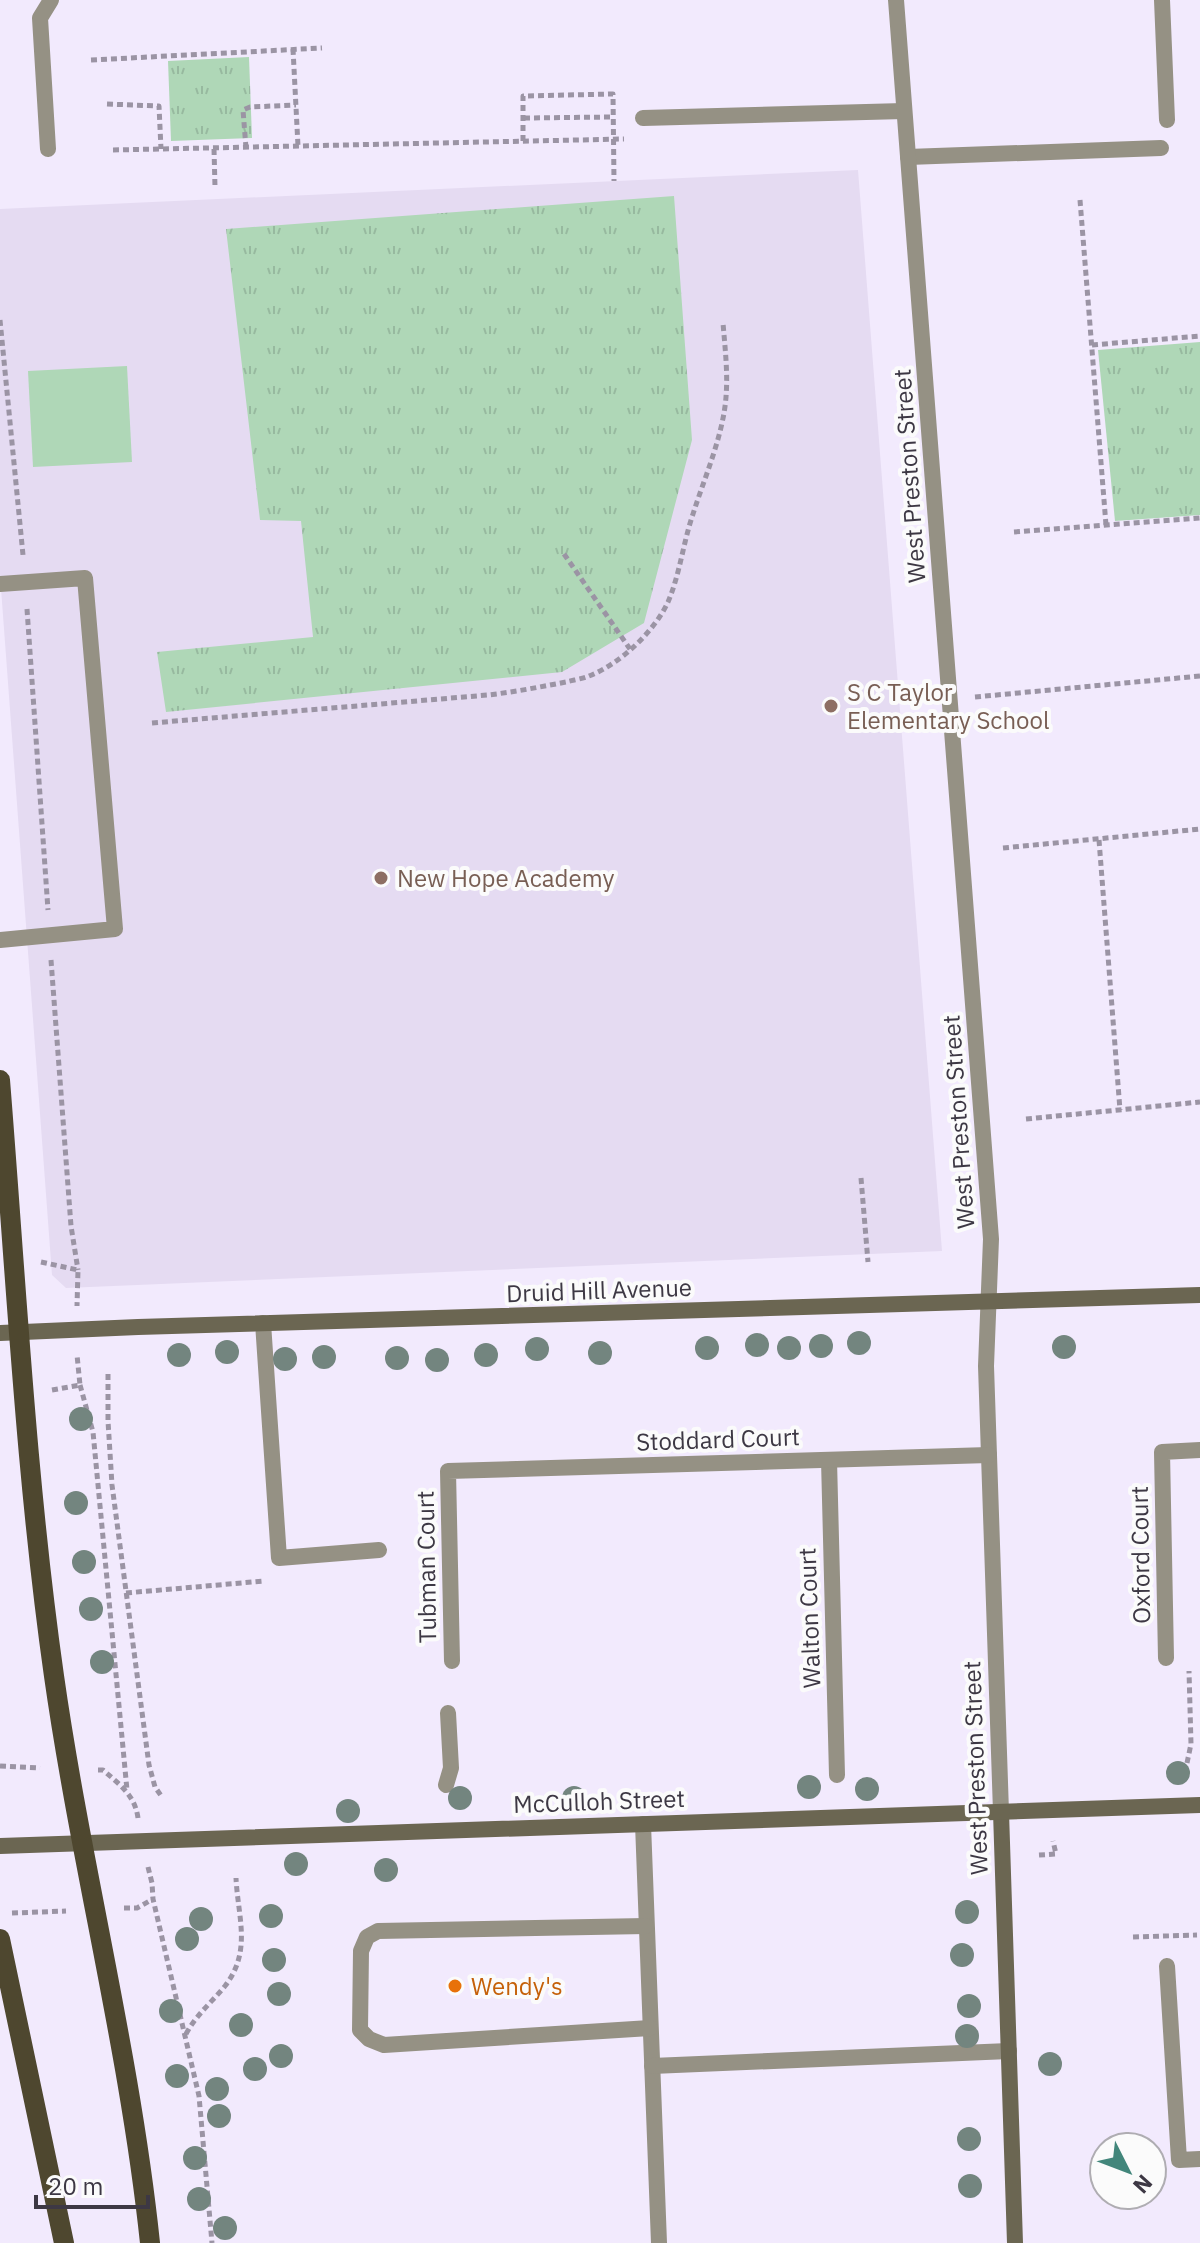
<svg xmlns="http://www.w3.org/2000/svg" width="1200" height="2243" font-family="'IBM Plex Sans',sans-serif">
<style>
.built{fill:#e5dbf2}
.grass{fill:url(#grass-tufts)}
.pitch{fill:#afd7b7}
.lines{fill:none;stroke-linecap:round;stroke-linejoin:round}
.path{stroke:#9b94a4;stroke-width:5;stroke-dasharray:6 4;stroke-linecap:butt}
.lane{stroke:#959184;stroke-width:16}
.street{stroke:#959184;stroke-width:16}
.secondary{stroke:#6b6652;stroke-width:16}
.primary{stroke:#4e472f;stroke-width:20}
.tree{fill:#73857f}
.education-dot{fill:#8d6e63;stroke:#fbfbfb;stroke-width:3}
.food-dot{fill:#e8710a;stroke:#fbfbfb;stroke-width:3}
.labels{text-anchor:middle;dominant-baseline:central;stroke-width:8;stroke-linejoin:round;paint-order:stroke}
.street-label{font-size:24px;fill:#3d3844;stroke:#fbfbfb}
.education-label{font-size:24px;fill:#785e54;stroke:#fbfbfb;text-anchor:start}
.food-label{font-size:24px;fill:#c56008;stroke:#fbfbfb;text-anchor:start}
</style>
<defs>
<pattern id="grass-tufts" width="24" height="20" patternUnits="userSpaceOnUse" patternTransform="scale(2)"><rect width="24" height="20" fill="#afd7b7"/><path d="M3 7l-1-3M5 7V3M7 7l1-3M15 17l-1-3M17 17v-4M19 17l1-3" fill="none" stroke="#97b99f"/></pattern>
</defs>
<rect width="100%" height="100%" fill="#f2eafd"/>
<!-- built -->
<polygon class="built" points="858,170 942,1251 66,1288 52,1275 0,575 0,209"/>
<!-- grass -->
<g class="grass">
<polygon points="249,57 252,138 171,141 168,61"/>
<polygon points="674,196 692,440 644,623 562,672 166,712 157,652 313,637 301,521 260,520 226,229"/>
<polygon points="1200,342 1200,515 1115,521 1098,350"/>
</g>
<!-- pitch -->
<polygon class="pitch" points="127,366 132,462 33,467 28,371"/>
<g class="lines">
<!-- path -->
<g class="path">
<polyline points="293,49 298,146"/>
<polyline points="91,60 322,48"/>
<polyline points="107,104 159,106 161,149"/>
<polyline points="524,118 613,117"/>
<polyline points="523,141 523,96 613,94 614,181"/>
<polyline points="246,148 243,110 250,107 296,105"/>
<polyline points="214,149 215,187"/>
<polyline points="113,150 624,139"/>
<polyline points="1080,200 1106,525"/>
<polyline points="0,320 23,555"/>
<polyline points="1092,345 1200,336"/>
<polyline points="1014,532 1200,518"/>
<polyline points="564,554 630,649"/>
<polyline points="27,609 48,910"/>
<polyline points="975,697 1200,676"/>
<path d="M152,723L488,695C514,692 540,687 566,682C573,680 582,679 589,676C620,664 654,632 668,602C680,574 683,543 693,514C705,476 723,436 726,397C728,372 725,348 723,323"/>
<polyline points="1099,840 1120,1110"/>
<polyline points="1003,848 1200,829"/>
<polyline points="51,960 71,1226 78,1270"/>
<polyline points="1026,1119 1200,1102"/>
<polyline points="861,1178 868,1262"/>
<polyline points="41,1262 78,1270 77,1306"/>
<polyline points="108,1374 108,1421 112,1485 149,1765 155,1787 162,1797"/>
<polyline points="80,1385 93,1432 127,1790"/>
<polyline points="52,1390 80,1385 77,1355"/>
<polyline points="126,1593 264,1581"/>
<polyline points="1187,1763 1191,1744 1189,1671"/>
<polyline points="0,1766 40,1768"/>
<path d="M98,1770H103C119,1784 135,1795 138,1818"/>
<polyline points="1039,1855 1056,1854 1053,1841"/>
<polyline points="148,1867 152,1883 153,1899 199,2096 212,2243"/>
<polyline points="124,1908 137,1908 153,1899"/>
<polyline points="12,1913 66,1911"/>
<polyline points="1133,1937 1197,1935"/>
<path d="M186,2034C196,2015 212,2002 225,1986C252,1951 238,1918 236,1878"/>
</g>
<!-- lane -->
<g class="lane">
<polyline points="643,118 904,111"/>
<polyline points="48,149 40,18 51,0"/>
<polyline points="908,157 1161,148"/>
<polyline points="0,584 85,578 115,929 0,940"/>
<polyline points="263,1323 279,1558 379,1550"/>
<polyline points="643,1824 659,2243"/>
<polyline points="646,1926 378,1931 367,1937 361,1951 360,2030 369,2039 384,2045 650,2028"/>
<polyline points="652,2066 1009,2051"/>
</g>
<!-- street -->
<g class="street">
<polyline points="896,0 991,1239 986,1366 1001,1812"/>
<polyline points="1162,0 1167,120"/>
<polyline points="829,1460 837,1775"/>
<polyline points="1166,1658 1162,1452 1200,1450"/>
<polyline points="452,1661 448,1471 989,1455"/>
<polyline points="446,1785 451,1768 448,1713"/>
<polyline points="1167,1966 1179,2160 1200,2159"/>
</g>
<!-- secondary -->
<g class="secondary">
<polyline points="0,1333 138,1327 1200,1295"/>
<polyline points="1001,1812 1015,2243"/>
<polyline points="0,1846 1200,1805"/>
</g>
<!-- primary -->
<g class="primary">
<path d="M0,1080C16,1279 26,1479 54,1676C81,1866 130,2052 150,2243"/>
<polyline points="0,1939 64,2243"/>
</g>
</g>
<!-- trees -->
<g class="tree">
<circle cx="859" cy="1343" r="12"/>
<circle cx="757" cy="1345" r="12"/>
<circle cx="821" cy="1346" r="12"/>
<circle cx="1064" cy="1347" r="12"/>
<circle cx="707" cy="1348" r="12"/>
<circle cx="789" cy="1348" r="12"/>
<circle cx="537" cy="1349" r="12"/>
<circle cx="227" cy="1352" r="12"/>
<circle cx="600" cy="1353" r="12"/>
<circle cx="179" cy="1355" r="12"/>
<circle cx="486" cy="1355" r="12"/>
<circle cx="324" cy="1357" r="12"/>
<circle cx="397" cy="1358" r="12"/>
<circle cx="285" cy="1359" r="12"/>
<circle cx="437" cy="1360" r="12"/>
<circle cx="81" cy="1419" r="12"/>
<circle cx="76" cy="1503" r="12"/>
<circle cx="84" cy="1562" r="12"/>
<circle cx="91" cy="1609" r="12"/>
<circle cx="102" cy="1662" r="12"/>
<circle cx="1178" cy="1773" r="12"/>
<circle cx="809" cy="1787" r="12"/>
<circle cx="867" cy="1789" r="12"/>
<circle cx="460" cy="1798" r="12"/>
<circle cx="574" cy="1798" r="12"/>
<circle cx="348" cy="1811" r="12"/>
<circle cx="296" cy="1864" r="12"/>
<circle cx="386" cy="1870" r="12"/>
<circle cx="967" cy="1912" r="12"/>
<circle cx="271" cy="1916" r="12"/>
<circle cx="201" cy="1919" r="12"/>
<circle cx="187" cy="1939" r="12"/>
<circle cx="962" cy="1955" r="12"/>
<circle cx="274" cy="1960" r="12"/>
<circle cx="279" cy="1994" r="12"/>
<circle cx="969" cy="2006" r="12"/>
<circle cx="171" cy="2011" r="12"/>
<circle cx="241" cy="2025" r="12"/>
<circle cx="967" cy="2036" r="12"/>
<circle cx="281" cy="2056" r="12"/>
<circle cx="1050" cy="2064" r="12"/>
<circle cx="255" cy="2069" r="12"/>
<circle cx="177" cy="2076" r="12"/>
<circle cx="217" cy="2089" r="12"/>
<circle cx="219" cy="2116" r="12"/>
<circle cx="969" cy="2139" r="12"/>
<circle cx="195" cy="2158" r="12"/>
<circle cx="970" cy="2186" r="12"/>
<circle cx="199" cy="2199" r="12"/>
<circle cx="225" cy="2228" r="12"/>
</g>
<!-- markers -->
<g class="education-dot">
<circle cx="831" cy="706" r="8"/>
<circle cx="381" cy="878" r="8"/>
</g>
<circle class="food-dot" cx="455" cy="1986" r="8"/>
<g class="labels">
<!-- street labels -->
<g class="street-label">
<text transform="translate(909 476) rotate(-94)">West Preston Street</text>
<text transform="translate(958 1122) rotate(-94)">West Preston Street</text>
<text transform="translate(599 1290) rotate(-2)">Druid Hill Avenue</text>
<text transform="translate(718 1439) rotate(-2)">Stoddard Court</text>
<text transform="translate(1140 1555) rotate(-91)">Oxford Court</text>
<text transform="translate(426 1567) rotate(-91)">Tubman Court</text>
<text transform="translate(809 1618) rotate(-92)">Walton Court</text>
<text transform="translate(975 1768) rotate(-92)">West Preston Street</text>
<text transform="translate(599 1801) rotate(-2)">McCulloh Street</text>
</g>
<!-- education labels -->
<g class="education-label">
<text x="847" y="692">S C Taylor<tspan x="847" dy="28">Elementary School</tspan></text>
<text x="397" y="878">New Hope Academy</text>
</g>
<!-- food labels -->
<g class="food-label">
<text x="471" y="1986">Wendy's</text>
</g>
</g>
<!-- north arrow -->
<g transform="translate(1128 2171) rotate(132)"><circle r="38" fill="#fbfbfb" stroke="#afadb2" stroke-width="2"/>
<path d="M0-6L14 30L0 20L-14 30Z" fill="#42867b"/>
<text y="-12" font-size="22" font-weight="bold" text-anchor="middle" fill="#3d3844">N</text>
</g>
<!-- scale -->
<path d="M36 2195v12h112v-12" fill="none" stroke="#3d3844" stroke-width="4"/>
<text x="48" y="2195" font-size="24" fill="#3d3844" stroke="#fbfbfb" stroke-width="6" paint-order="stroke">20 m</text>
</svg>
